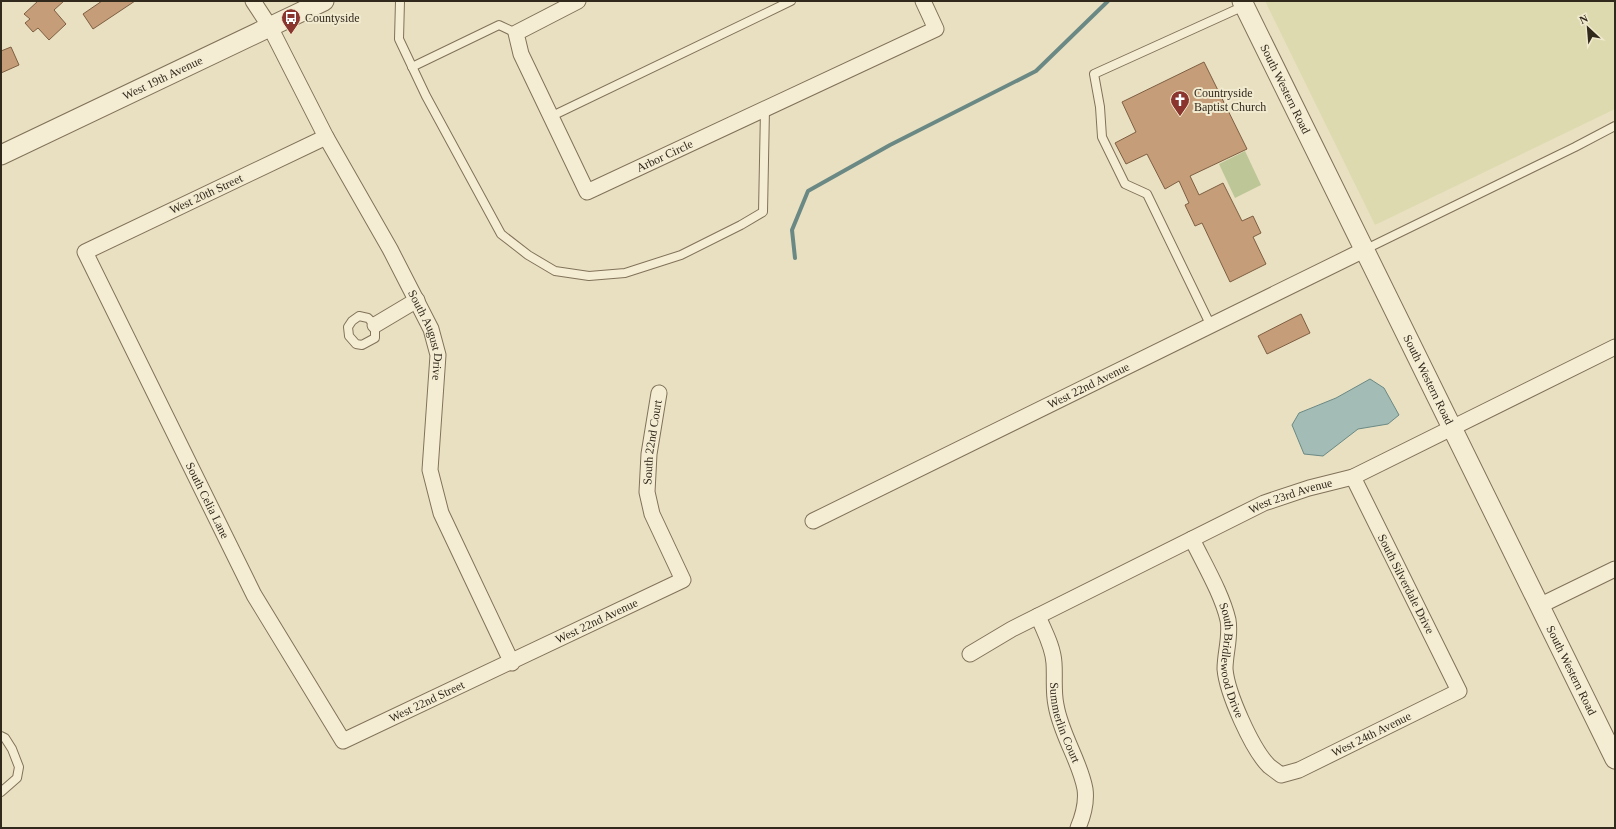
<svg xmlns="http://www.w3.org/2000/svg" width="1616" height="829" font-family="Georgia,serif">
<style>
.farmland{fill:#dedaaf}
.green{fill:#bdc696}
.water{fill:#a3bcb6;stroke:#6b8984}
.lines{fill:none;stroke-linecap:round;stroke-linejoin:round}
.stream{stroke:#6b8984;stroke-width:4}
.building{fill:#c59e79;stroke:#7e5e42}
.service-casing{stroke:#81725a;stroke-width:10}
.minor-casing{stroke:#81725a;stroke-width:17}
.tertiary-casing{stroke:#81725a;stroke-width:21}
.service{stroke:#f5edd3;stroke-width:8}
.minor{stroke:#f5edd3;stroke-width:15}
.tertiary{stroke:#f5edd3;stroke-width:19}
.labels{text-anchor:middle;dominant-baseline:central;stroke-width:4;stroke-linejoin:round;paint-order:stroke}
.poi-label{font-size:12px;fill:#32291d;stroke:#f2eacf;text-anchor:start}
.street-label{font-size:12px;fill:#32291d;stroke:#f2eacf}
</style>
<rect width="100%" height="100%" fill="#e9e0c1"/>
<!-- farmland -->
<polygon class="farmland" points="1265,1 1615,1 1615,109 1375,225"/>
<!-- green -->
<polygon class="green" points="1245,151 1261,185 1235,198 1219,164"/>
<!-- water -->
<polygon class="water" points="1370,379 1384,388 1399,415 1388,424 1358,429 1323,456 1304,454 1292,425 1299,413 1336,398"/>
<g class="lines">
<!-- stream -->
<polyline class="stream" points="795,258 792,230 808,191 890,145 1036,71 1108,1"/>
</g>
<!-- building -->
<g class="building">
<polygon points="38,1 64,1 54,10 66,24 49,40 38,28 33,32 25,23 30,19 24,14"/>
<polygon points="102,1 135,1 93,29 83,14"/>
<polygon points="11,47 19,65 1,73 1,51"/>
<polygon points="1204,62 1247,149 1190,176 1199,195 1223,183 1242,221 1253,216 1261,233 1253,237 1266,264 1230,282 1202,223 1195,226 1185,205 1189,203 1179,181 1165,189 1147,154 1126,164 1115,143 1136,132 1122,102"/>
<polygon points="1301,314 1310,333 1267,354 1258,336"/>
</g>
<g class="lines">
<defs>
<g id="service">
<polyline points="400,1 399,39 426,96 501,234 528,255 555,271 589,276 625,273 681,255 741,225 763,212 765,109"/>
<polyline points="412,67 499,25 516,33"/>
<polyline points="550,117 791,1"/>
<polyline points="1364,250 1575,147 1615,126"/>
<polygon points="359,316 368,318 375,325 375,338 362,345 356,344 349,336 348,327 352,321"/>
<polyline points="1210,324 1147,194 1125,184 1102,137 1100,107 1094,74 1244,6"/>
<polyline points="1,736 5,738 12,749 19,767 17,778 1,792"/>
</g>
<g id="minor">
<path id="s1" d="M253,1L270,27L326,137L390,249L431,329L438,355L430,470L441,513L512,663"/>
<path id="s2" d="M578,1L516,33L521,54L587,192L936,29L923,1"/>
<path id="s3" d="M326,137L85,252L254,595L343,741L683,580L652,514L647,492L649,454L659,393"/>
<polyline points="375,325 417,300"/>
<path id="s4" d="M813,521L1364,250"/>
<path id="s5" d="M1192,539C1204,564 1222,594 1228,620C1231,636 1225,653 1225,669C1227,693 1252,749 1269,766C1273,769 1277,772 1281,775L1299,770L1459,691L1353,477"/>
<polyline points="1539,606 1615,569"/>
<path id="s6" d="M1038,616C1044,631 1053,646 1054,663C1055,677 1053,691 1056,705C1061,735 1080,761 1085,789C1087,803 1083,816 1078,828"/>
<path id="s7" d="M970,654L1012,629L1264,503L1309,488L1353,477L1615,347"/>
</g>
<g id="tertiary">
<path id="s8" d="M1242,1L1615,759"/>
<path id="s9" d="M1,155L324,1"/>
</g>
</defs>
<!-- service casing -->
<use href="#service" class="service-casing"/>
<!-- minor casing -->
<use href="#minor" class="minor-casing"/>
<!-- tertiary casing -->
<use href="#tertiary" class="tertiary-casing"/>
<!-- service -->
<use href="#service" class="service"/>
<!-- minor -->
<use href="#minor" class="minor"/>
<!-- tertiary -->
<use href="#tertiary" class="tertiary"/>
</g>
<!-- icons -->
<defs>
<symbol id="bus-pin" viewBox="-11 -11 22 30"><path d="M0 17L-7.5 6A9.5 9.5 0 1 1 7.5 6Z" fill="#8b352f" stroke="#f2eacf"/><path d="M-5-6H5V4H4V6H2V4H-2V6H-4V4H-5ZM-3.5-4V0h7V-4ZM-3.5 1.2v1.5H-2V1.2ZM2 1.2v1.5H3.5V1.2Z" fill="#fff"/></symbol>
<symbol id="church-pin" viewBox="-11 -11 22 30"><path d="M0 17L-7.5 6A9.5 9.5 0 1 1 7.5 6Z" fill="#8b352f" stroke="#f2eacf"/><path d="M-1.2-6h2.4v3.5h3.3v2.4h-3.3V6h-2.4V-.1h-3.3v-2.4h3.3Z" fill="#fff"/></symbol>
</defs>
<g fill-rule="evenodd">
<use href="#bus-pin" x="280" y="7" width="22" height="30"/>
<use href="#church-pin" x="1169" y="89" width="22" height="30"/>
</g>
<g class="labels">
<!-- poi labels -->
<g class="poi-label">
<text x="305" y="18">Countyside</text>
<text x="1194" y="93">Countryside<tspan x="1194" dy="14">Baptist Church</tspan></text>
</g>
<!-- street labels -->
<g class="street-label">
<text stroke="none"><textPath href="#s9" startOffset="179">West 19th Avenue</textPath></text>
<text stroke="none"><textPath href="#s8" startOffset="98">South Western Road</textPath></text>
<text stroke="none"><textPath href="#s2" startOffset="330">Arbor Circle</textPath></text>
<text transform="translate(206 194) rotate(-25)">West 20th Street</text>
<text stroke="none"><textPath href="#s1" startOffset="378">South August Drive</textPath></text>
<text stroke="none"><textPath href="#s8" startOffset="422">South Western Road</textPath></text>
<text stroke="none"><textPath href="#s4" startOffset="307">West 22nd Avenue</textPath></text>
<text stroke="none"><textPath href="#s3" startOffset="1342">South 22nd Court</textPath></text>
<text stroke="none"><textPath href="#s7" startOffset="358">West 23rd Avenue</textPath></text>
<text stroke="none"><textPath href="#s3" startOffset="544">South Celia Lane</textPath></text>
<text transform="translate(1406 584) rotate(63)">South Silverdale Drive</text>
<text stroke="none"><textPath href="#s3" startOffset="1101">West 22nd Avenue</textPath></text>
<text stroke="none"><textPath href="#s5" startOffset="130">South Bridlewood Drive</textPath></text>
<text stroke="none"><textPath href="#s8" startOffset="746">South Western Road</textPath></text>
<text stroke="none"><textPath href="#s3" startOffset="913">West 22nd Street</textPath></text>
<text stroke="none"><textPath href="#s6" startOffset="111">Summerlin Court</textPath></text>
<text stroke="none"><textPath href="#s5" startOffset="360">West 24th Avenue</textPath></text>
</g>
</g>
<!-- border -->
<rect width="1616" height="829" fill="none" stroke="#32291d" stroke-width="4"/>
<!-- north arrow -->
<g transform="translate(1588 28) rotate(334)" stroke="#f2eacf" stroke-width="3" paint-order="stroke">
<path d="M0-3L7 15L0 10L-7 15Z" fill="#32291d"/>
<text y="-6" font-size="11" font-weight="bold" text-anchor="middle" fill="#32291d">N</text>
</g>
</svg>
